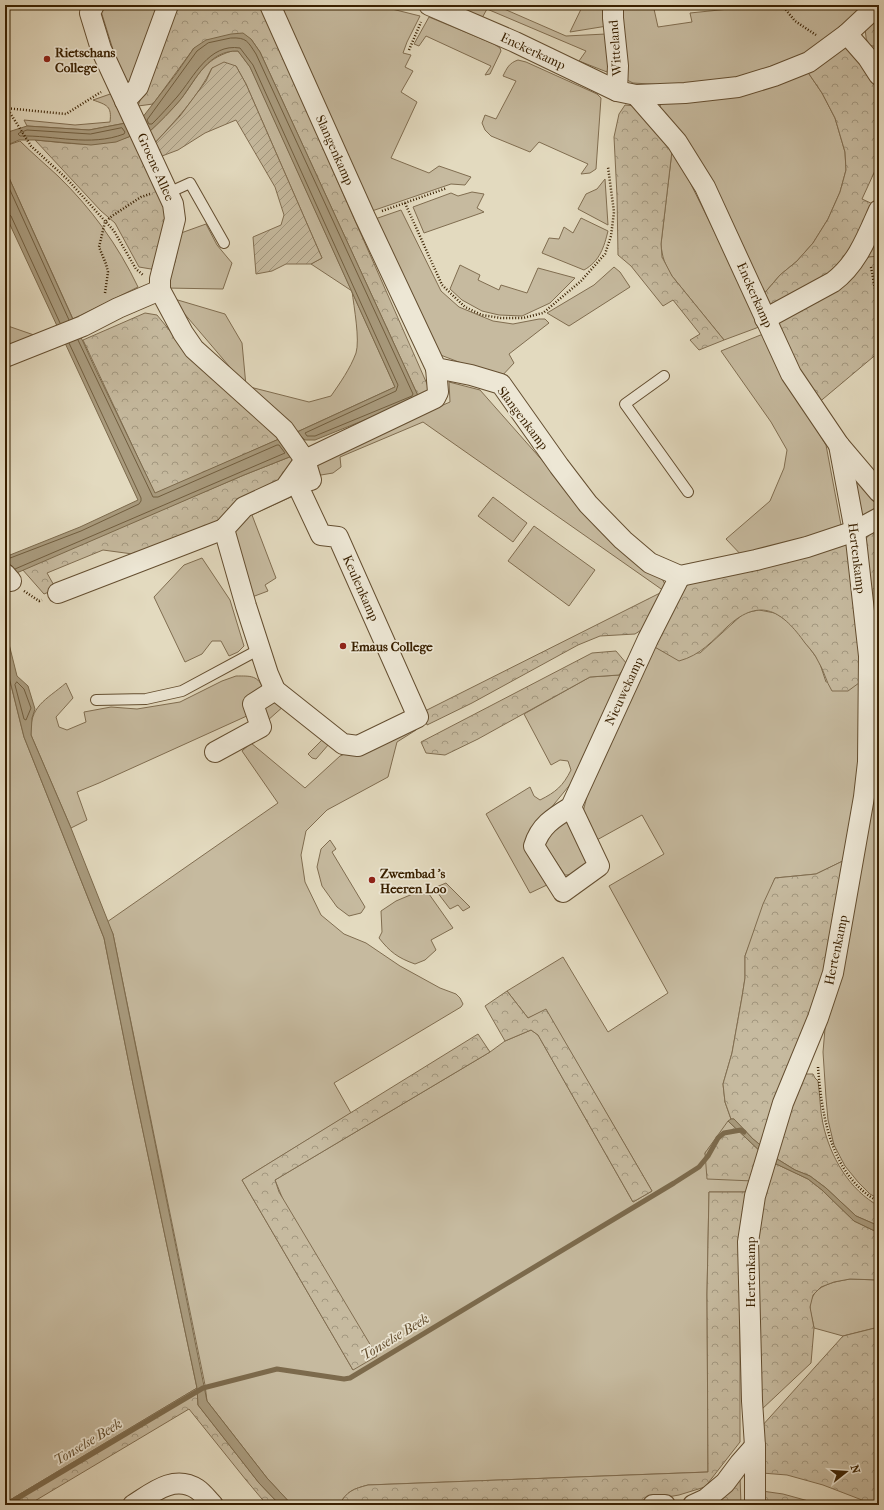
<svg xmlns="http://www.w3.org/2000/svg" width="884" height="1510" font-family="'IM FELL French Canon',serif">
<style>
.green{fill:#c6ba9f;stroke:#806d50}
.forest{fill:url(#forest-crowns);stroke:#806d50}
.garden{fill:url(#garden-furrows);stroke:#806d50}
.water{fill:#a99b7e;stroke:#7c6a4c}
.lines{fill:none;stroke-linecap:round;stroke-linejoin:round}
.shore{stroke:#715e3f;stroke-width:1}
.stream{stroke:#7c6a4c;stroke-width:5}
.service-casing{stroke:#644e30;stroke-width:12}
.minor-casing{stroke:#644e30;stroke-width:22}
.path{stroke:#392000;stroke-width:2.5;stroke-dasharray:1 2;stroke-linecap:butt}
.service{stroke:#ede7d5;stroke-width:10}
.minor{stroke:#ede7d5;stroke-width:20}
.poi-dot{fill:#8f2418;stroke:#ede7d5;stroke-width:1.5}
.labels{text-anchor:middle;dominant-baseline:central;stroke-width:3.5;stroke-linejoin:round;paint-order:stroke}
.street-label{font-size:13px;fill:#392000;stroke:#ede7d5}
.poi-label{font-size:13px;font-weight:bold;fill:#392000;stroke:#ede7d5;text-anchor:start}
.water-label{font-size:14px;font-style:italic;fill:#604b2c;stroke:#ede7d5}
</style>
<defs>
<pattern id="forest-crowns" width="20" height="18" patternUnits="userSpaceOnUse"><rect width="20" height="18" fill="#c6ba9f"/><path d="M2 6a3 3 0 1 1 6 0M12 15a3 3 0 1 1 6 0" fill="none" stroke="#a2977f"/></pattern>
<pattern id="garden-furrows" width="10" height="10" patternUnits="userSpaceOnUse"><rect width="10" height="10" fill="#c6ba9f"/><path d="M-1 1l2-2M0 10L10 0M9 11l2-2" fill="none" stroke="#a2977f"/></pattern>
</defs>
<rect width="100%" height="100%" fill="#e3dabf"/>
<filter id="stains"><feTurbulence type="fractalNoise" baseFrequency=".005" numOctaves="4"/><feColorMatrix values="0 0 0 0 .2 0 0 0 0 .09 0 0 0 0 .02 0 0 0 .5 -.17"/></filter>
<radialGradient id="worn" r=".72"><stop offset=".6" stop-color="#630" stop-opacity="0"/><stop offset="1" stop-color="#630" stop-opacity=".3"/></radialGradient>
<!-- green -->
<g class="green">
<polygon points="102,5 162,5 136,84 124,85 100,8"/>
<polygon points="279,5 376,5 420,16 407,42 403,53 411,55 405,67 413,71 401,92 417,102 391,158 429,173 439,166 471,177 465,185 451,184 369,212"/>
<polygon points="448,5 473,5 478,9 483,5 495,5 566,36 606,34 609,63 607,72 579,61 586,51 487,9 482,18"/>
<polygon points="583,5 607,5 607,26 570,32"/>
<polygon points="620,5 659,5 660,8 654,9 658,27 692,22 690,13 729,9 729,5 865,5 850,19 818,44 794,60 720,82 666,85 633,83 625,79"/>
<polygon points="429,17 494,44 500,48 501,51 490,74 485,75 491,66 426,36 419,46 414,44"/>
<path d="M232,51H238L250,67L255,77L395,387L297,432L246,386L171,298L225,314L242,343L246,386L309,402L331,396C340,383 350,369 356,353C360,340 354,307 352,291L311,264L322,258L246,84L236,66L212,68C198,97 175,121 153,145L148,133C159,122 171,111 181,99C198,77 202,60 232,51Z"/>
<path d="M518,60L526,62L597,94L601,98L596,169L590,173L581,174L588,164L539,142L530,152L491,136L485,130L482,123L485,115L496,119L516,81L503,76C507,68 509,63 518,60Z"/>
<polygon points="807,71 822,93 835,118 845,152 846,170 840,192 828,219 813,243 797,261 780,275 762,296 659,109 662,101"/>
<path d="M116,92L126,123L89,130L27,126L24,120L75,125L110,122C112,106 107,105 93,100Z"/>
<path d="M20,141C32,153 45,164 58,176C91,208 118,245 138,287L73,319L5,169V146Z"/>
<path d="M672,151L679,160L752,308L759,327L724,340L672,276C665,265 662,257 661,244Z"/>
<polygon points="605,179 608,225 578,209 586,194 597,189"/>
<polygon points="472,192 484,194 477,208 484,212 424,233 413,207 451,193 458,196"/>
<polygon points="401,210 441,291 459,307 493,321 513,324 539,319 545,319 549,323 509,354 514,363 500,378 438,354 375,219"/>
<path d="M581,218L608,231C604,247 600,261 584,270L542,253L549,238L559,239L564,227L573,233Z"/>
<polygon points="879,221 879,256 869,257 859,262"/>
<polygon points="206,224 217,245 232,263 223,289 165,288 175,262 181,233"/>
<polygon points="460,265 480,275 478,280 499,290 501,285 527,293 538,268 575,278 550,303 522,316 499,315 482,311 462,300 450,289"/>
<polygon points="614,267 620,272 630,287 569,326 547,313 594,285"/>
<polygon points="5,325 34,335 5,346"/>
<polygon points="763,334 784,377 826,445 841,525 745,559 726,539 770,501 784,468 787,450 771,422 721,351"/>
<polygon points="449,382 480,390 624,553 661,577 666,586 664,591 423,422 340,457 341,467 333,473 321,475 315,470 316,460 450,402"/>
<polygon points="853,480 857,481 879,507 879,513 860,520"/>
<polygon points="289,492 293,496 252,515 276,578 265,585 268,591 252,597 231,532 239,521"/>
<polygon points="493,497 527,523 513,542 478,516"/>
<polygon points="534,526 595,570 569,606 508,561"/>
<polygon points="879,528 879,1199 870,1194 858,1182 845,1166 834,1145 828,1120 826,1098 823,1052 826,1017 853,905"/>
<polygon points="202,558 230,600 244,646 238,652 229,656 221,641 212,641 202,654 185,662 154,597 184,565"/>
<path d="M759,610L775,613L786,620L797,631L819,661L826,682L863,680V767L851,857L816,874L775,878L745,956V978L742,997L732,1053L723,1084L725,1102L731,1119L705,1153L707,1163L753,1181L747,1192H709L707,1294L708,1472L368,1485C353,1489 347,1491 339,1505H292L267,1478L207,1401L205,1385L113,934L107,922L278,803L242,751L251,743L305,788L340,756L414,725L416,730L397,742L388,777L327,810L306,831L301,855L305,882L321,915L344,934L366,943L400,966L440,988L456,994L460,998L463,1004L461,1007L334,1083L351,1113L242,1180L353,1370L275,1180L490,1052L505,1041L531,1030L538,1035L633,1202L652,1191L546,1010L528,1018L507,991L563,957L608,1032L668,993L609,886L664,854L642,815L595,841L583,812L590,784L653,646L665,652L700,653L744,613Z"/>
<polygon points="5,661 24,737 104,938 133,1084 197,1388 5,1503"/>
<path d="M627,664L573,781L532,831L549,884L530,893L486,814L530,787L534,796L540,800C556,792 563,786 571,770L568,761L560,760L551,765L524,714L590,677L619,675Z"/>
<path d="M236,676C251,676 258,675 264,690L249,715L99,783L77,792L87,820L71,828L31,735C29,706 46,700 66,683L73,698L56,717L59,727L67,730L86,722L84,712L111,707L137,709L180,702L222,681Z"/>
<polygon points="280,701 285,705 267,721 263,705 271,702"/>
<polygon points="325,737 329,744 316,759 312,758 308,754"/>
<polygon points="566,818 588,863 571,875 565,875 545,845 556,822"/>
<polygon points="330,840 336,849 332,852 365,907 361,913 349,916 337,907 322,886 317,867 321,849"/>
<polygon points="446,883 470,907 463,911 458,905 450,909 434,888"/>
<path d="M415,893L429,894L453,928L431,940L436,950L425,960L415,964C398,958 390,952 379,938L382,932L381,911L396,901Z"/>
<path d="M850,1279L879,1280V1327L843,1336L814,1328C813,1321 810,1313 810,1306C812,1285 833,1282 850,1279Z"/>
</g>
<!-- forest -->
<g class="forest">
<polygon points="174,5 260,5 431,393 419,398 260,52 251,39 194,48 153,104 138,106"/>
<polygon points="879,16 879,47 867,45 865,29"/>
<polygon points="841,45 848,47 871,72 879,85 879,162 862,199 875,205 839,271 771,306 762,296 780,275 797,261 813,243 828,219 840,192 846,170 845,152 835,118 822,93 807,71"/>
<polygon points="625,105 636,106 672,151 661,244 662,257 672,276 724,340 699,350 690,340 700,334 673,300 663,306 631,266 618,255 617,196 614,137 619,114"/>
<path d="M131,136L168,208L156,268L151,269L139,267L115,223L101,211L35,140C70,143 96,149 131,136Z"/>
<polygon points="879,256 879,352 817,404 776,323 859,262 869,257"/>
<polygon points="145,313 157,315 189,354 279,439 155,494 83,340"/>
<polygon points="292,456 292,469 279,485 227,519 140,555 103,550 47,573 56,589 44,594 22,569 244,475"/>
<polygon points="879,527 879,741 877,740 864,541 870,534"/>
<path d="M832,544L848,545L863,680L848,691H832C826,682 824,670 818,661C815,654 810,649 805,643C783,612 761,596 728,626C712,641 701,655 679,661L653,646L686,583Z"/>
<polygon points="664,591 646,627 635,634 600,636 578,645 472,703 427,725 423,712"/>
<polygon points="616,651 627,664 619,675 590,677 478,739 445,755 426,753 421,742 592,653"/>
<polygon points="851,857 826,983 764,1148 753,1139 734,1119 731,1119 725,1102 723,1084 732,1053 742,997 745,978 745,956 763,904 775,878 816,874"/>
<polygon points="507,991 528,1018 546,1009 652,1191 633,1202 538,1035 531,1030 505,1041 485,1006"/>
<polygon points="478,1034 490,1052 275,1180 279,1192 377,1356 353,1370 242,1180"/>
<path d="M799,1074H813L815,1078L818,1081C820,1095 820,1110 823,1124C830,1156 849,1190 879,1206V1226L856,1216L826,1188L810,1176L795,1170L774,1157Z"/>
<polygon points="728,1121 763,1154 753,1181 707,1179 705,1153"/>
<polygon points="772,1162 808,1179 822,1190 854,1221 879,1233 879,1280 850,1279 834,1282 821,1287 813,1295 810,1307 814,1328 811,1363 761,1410 758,1241 759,1215"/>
<path d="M709,1192H747L740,1238V1442L705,1487L679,1495L622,1505L403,1504L339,1505C347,1491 353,1489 368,1485L708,1472L707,1294Z"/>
<polygon points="879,1327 879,1505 875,1505 823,1485 787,1475 762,1473 761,1427 843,1336"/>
<polygon points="197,1388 198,1405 259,1483 280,1505 267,1505 246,1480 189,1409 28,1505 5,1505 5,1503"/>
<polygon points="740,1477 741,1505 706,1505"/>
<polygon points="762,1491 783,1494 823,1505 761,1505"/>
</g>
<!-- garden -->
<polygon class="garden" points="224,62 236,66 246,84 322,258 311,264 286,264 272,271 256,274 253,237 281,225 284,215 275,187 236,120 205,133 178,150 162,156 153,145 180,116 206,81 212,68"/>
<!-- water -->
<g class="water">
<path d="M243,33L251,39L260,52L419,398L315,440H305L297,432L395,387L250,67L238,51C209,50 196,79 181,99C171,111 160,122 148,133L142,118L176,74L194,48L206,40L231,34Z"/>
<polygon points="126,123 131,136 116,142 91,145 35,140 19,140 5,146 5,133 27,126 89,130"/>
<polygon points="5,169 94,366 155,493 279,439 292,456 244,475 5,578 5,557 80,527 138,500 5,214"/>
<polygon points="5,628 17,676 28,686 35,709 32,718 31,735 71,828 113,934 207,1401 267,1478 292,1505 280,1505 259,1483 198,1405 197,1388 133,1084 104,938 24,737 5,661"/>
<polygon points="731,1119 734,1119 753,1139 764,1148 763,1154 728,1121"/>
<polygon points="774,1157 795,1170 810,1176 826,1188 856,1216 879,1226 879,1233 854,1221 822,1190 808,1179 772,1162"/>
</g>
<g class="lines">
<!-- shore -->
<g class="shore">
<path d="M231,38C247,37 248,42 256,54L413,394L412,396L315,436H307L305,433L396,391L398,385L253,65L240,48C209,43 194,77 177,97C169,106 161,115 152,124H149L147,120L197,51L208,43Z"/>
<path d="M122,128L125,132L124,134C90,147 54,135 20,136L18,134L19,133L27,130L90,134Z"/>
<polyline points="5,179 69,320"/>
<polyline points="5,213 8,214 11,216 60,323"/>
<polyline points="5,560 81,531 139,504 141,501 141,498 69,343"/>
<polyline points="15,569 285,453 279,445 277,445 158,497 153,497 78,340"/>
<polygon points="17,682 24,689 31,708 26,720 24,719 15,685"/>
</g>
<!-- stream -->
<polyline class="stream" points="6,1505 203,1388 277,1369 344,1379 350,1378 674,1183 699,1167 708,1156 718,1138 724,1133 741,1130 744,1132"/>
<defs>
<g id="service">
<polyline points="168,193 190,183 224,243"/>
<polyline points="664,376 625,404 688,492"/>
<polyline points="96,700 146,699 182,691 260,649"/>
</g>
<g id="minor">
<polyline points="94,5 90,13 101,49 173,204 175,219 160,279 160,290"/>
<polyline points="270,5 365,217 436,368 471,375 501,384 559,466 588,504 623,540 650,563 680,576 756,560 807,547 855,531 879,518"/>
<polyline points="429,5 515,42 617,91 636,95 685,93 738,87 774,76 809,62 847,34 878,5"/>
<polyline points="613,5 613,18 618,66 617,91"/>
<polyline points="847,34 868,58 879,75"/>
<polyline points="636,95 677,142 705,187 791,374 839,445 879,492"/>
<polyline points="125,101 138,87 168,5"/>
<polyline points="160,290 183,333 194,349 284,430 305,460 285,488 244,507 224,529 246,606 268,674 275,690 343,744 358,746 418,717 338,537 321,535 297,484 311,480 305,460 435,398 438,392 436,368"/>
<path d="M765,319L833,282C857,264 867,237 879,210"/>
<polyline points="5,357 83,326 118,308 160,290"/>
<polyline points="5,574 11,581"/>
<polyline points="58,593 224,529"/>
<polyline points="215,752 261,727 253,704 275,690"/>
<path d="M571,807L599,866L563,892L534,846C540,826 553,818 571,807L648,639L680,576"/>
<path d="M133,1505C152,1493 174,1474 197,1489C203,1493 208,1500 213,1505"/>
<polyline points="653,1505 665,1505"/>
<polyline points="693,1505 706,1499 725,1483 740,1463 755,1446"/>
<polyline points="755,1505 755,1446 752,1401 748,1242 755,1196 783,1103 818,1018 833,973 864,797 868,762 869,656 855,531 839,445"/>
</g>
</defs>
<!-- service casing -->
<use href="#service" class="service-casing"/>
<!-- minor casing -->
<use href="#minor" class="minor-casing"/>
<!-- path -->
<g class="path">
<polyline points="782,5 795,21 816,35"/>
<polyline points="409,50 421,22"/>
<polyline points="5,105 31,146 67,179 114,231 136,269 143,275"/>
<polyline points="5,108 66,114 101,92"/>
<polyline points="405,203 442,285 465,307 482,315 501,318 523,318 543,313 581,281 605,254 611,236 614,212 608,167"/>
<polyline points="382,211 447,188"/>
<polyline points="871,267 879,310"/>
<polyline points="105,293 108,272 106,264 99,247 105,222 112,216 141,197 150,194"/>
<polyline points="24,591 39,601 42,600"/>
<path d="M818,1067C822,1117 831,1176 879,1202"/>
</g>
<!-- service -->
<use href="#service" class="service"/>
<!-- minor -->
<use href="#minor" class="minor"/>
</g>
<!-- markers -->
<g class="poi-dot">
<circle cx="47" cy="59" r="4"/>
<circle cx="343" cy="646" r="4"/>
<circle cx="372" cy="880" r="4"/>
</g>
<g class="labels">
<!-- street labels -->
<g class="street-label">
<text transform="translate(615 48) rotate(-94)">Witteland</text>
<text transform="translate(533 51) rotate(25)">Enckerkamp</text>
<text transform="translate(335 150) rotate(66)">Slangenkamp</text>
<text transform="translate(156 167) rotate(66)">Groene Allee</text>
<text transform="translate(755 295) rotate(66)">Enckerkamp</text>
<text transform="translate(523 418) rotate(53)">Slangenkamp</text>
<text transform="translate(857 558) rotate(83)">Hertenkamp</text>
<text transform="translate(361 588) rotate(66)">Keulenkamp</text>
<text transform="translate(624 691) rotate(-65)">Nieuwekamp</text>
<text transform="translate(836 950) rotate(-78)">Hertenkamp</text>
<text transform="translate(750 1272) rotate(-90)">Hertenkamp</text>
</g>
<!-- poi labels -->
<g class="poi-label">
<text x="55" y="52">Rietschans<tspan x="55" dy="15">College</tspan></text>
<text x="351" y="646">Emaus College</text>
<text x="380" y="873">Zwembad 's<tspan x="380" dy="15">Heeren Loo</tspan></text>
</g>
<!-- water labels -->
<g class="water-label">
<text transform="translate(395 1337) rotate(-31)">Tonselse Beek</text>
<text transform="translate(88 1442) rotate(-31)">Tonselse Beek</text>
</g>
</g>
<!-- margin -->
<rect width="884" height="1510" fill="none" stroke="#e3dabf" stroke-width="20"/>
<rect x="6" y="6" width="872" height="1498" fill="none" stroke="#392000" stroke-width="2"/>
<rect x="10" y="10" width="864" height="1490" fill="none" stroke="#392000"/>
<!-- north arrow -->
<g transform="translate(846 1472) rotate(73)" stroke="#ede7d5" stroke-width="3" paint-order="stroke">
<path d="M0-3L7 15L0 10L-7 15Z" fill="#392000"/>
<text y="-6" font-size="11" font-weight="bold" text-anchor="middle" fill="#392000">N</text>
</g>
<rect width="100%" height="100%" filter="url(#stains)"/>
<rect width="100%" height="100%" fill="url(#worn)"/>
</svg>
